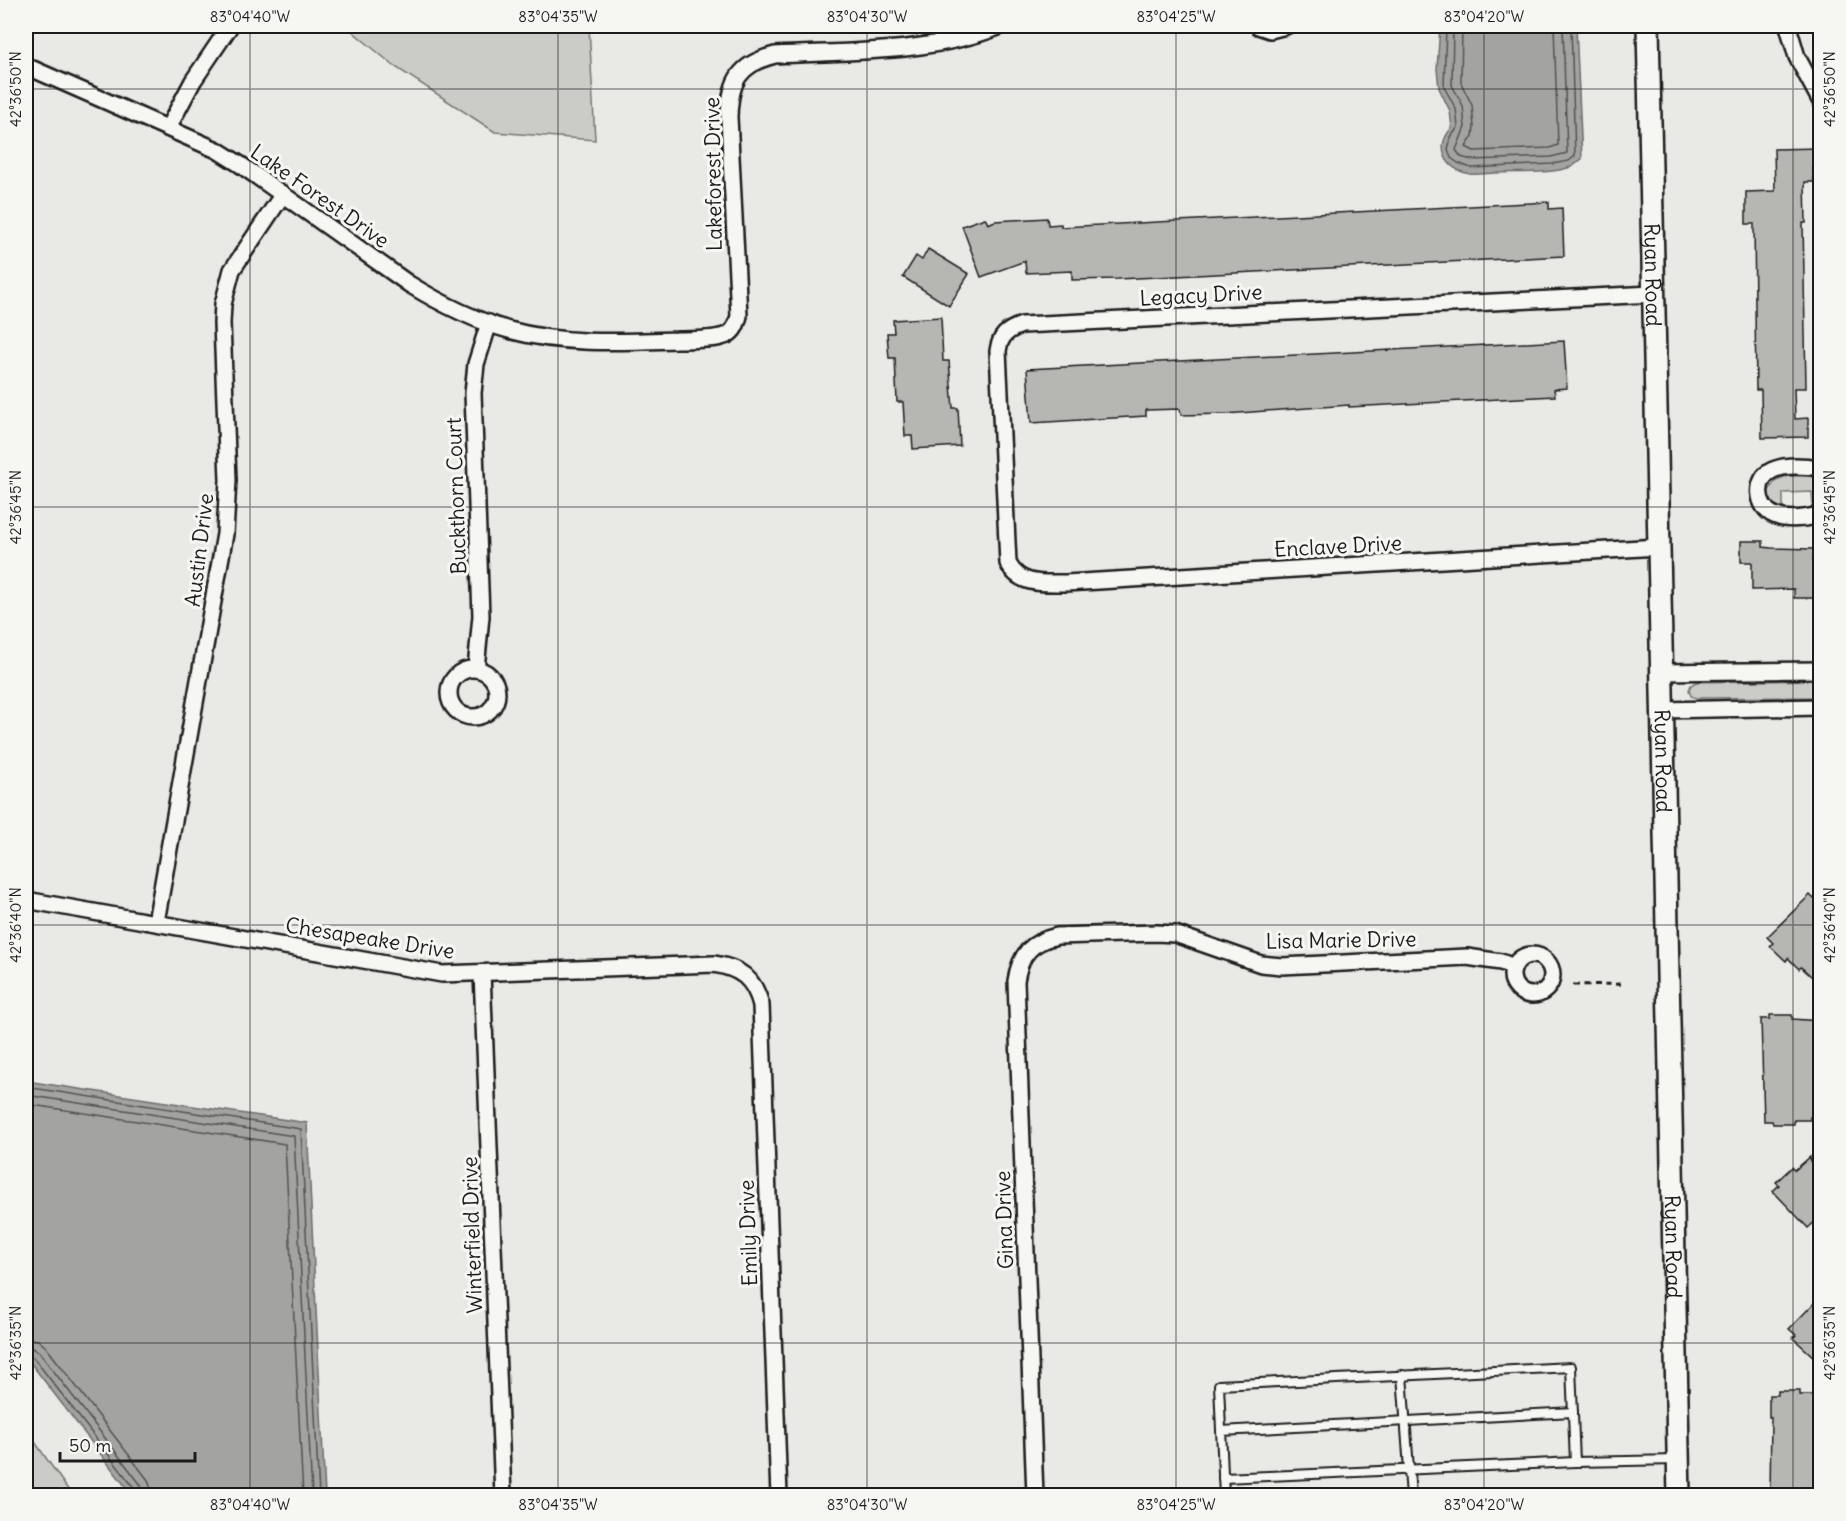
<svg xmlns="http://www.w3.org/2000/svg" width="1846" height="1521" font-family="Delius,sans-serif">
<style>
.green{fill:#cbcbc7;stroke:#747472;stroke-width:1.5}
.water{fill:#a3a3a1;stroke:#6d6d6c;stroke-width:1.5}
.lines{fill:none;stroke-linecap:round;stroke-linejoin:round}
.shore{stroke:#525251;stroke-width:1.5}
.building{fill:#b6b6b3;stroke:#1c1c1c;stroke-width:1.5}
.service-casing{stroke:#1c1c1c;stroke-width:12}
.minor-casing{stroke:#1c1c1c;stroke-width:20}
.secondary-casing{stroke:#1c1c1c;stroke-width:26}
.path{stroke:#1c1c1c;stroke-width:3;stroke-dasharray:6 4.5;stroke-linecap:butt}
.service{stroke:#f6f6f2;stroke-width:8}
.minor{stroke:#f6f6f2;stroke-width:15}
.secondary{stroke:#f6f6f2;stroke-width:21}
.ticks{fill:none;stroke:#1c1c1c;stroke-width:1.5;stroke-opacity:0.45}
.labels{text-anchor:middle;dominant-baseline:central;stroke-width:6;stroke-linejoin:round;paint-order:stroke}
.street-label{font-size:21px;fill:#1c1c1c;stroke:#f6f6f2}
.neatline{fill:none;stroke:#1c1c1c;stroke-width:2}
.ticks-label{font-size:15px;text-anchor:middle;fill:#1c1c1c}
</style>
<rect width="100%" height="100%" fill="#e9e9e5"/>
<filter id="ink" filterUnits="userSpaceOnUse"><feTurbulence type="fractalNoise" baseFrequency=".0167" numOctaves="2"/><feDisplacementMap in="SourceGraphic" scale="12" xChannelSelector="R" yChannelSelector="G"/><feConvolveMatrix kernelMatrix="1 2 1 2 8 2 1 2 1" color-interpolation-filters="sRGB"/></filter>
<g filter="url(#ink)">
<!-- green -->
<g class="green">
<polygon points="346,26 589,26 595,140 495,132 394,66"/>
<path d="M1811,476L1820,480V502L1813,508L1812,492L1783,493V509L1773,504L1768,493C1776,472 1792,476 1811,476Z"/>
<polygon points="1820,680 1820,697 1696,698 1691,696 1689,690 1691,685 1696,682"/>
<polygon points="26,1429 71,1494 71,1495 26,1495"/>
</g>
<!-- water -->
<g class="water">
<path d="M1440,26H1576L1582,159C1579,161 1575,165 1571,167C1551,174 1519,172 1497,173C1489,173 1478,175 1470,174C1445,170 1434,146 1452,128L1450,111L1439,88L1437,69Z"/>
<polygon points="26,1081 307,1123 325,1495 132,1495 26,1357"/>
</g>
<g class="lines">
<!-- shore -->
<g class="shore">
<polyline points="1446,26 1444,87 1456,109 1458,127 1451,137 1448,149 1451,158 1458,163 1471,168 1552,164 1569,161 1575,156 1571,26"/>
<polyline points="1453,26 1452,85 1463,106 1465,127 1456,150 1461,157 1472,160 1551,157 1567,153 1563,26"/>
<polyline points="1462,26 1461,83 1472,105 1474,127 1473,136 1466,147 1474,151 1550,148 1558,145 1554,26"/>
<polyline points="26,1087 301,1129 319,1496"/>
<polyline points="26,1095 294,1136 312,1496"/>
<polyline points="26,1104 285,1144 303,1496"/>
<polyline points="26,1338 38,1340 46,1347 148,1480 153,1496"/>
<polyline points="26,1347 32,1348 39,1352 141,1485 144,1496"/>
<polyline points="26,1354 33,1357 135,1489 136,1496"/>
</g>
</g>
<!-- building -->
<g class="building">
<polygon points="1821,148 1821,166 1813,166 1814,182 1805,182 1806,223 1803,223 1806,388 1794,388 1795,419 1808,418 1808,437 1762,438 1761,390 1756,390 1754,224 1746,224 1746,192 1775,191 1774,149"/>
<polygon points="1549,202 1549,209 1562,208 1564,256 1118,279 1072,280 1072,271 1026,273 1025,261 981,277 962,226 985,218 988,224 995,221 1047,218 1048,225 1061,224 1061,227"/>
<polygon points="928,249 969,274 949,306 903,277 916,256 922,260"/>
<polygon points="941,317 943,361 949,361 953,408 958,408 960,446 913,449 912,436 905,436 903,402 897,402 895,358 889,358 887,333 894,333 893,320"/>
<polygon points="1564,341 1567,388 1554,389 1555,396 1349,407 1349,405 1225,414 1181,415 1180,409 1146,410 1146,416 1031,423 1027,369"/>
<polygon points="1741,541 1763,541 1763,547 1771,548 1814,549 1813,560 1821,560 1821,598 1794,598 1794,589 1752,590 1752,562 1741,562"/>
<polygon points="1821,891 1821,985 1801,967 1799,969 1788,958 1786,961 1770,946 1773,943 1767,937 1810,895 1814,899"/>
<polygon points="1770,1015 1792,1015 1792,1019 1821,1021 1821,1116 1810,1117 1810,1120 1794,1120 1794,1124 1773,1124 1772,1121 1764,1121 1761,1019 1770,1019"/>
<polygon points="1821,1151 1821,1216 1808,1228 1773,1191 1779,1185 1776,1182 1792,1167 1795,1170 1810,1157 1810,1161"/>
<polygon points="1821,1296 1821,1357 1815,1352 1815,1358 1793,1338 1796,1335 1789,1329"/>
<polygon points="1778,1391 1800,1391 1800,1395 1815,1395 1815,1398 1821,1397 1821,1493 1816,1493 1816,1496 1770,1496 1771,1417 1769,1417 1769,1395 1778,1395"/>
</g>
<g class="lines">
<defs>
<g id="service">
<polyline points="1402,1375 1411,1496"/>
<polyline points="1221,1431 1573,1412"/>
<polyline points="1223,1478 1575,1462"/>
<polyline points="1224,1496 1219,1385 1571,1367 1575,1462 1678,1460"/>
</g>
<g id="minor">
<polyline points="1258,26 1270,30 1286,26"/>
<polyline points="1788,26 1797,57 1820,100"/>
<path d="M26,66L217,150L241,165L409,284C440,303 473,320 509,330C563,345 621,342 677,340C693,339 713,341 727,335C735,331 737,323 739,316L729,117C730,81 739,64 775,55C851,51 929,54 1001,26"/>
<polyline points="168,128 193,81 230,26"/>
<path d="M1653,294L1022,325C1007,330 1000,336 998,351L1008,563C1019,586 1043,583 1066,583L1658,547"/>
<path d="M1820,468C1807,466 1786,464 1773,470C1754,478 1756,507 1774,515C1786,521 1808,519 1820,514"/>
<polyline points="476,669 481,616 473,393 476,364 489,323"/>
<circle cx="473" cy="693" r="24"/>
<polyline points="1660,672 1820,670"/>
<polyline points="1661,710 1820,707"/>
<path d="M26,900L442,974L714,964C740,968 754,978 761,1005L779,1496"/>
<polyline points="156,922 225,534 228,480 222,323 223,304 232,270 283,194"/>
<circle cx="1532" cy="975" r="20"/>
<polyline points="482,973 503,1496"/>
<path d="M1035,1496L1016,981C1020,954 1031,942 1057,936L1156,933L1175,934L1261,964L1282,966L1467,957L1501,962L1514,967"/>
</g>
<g id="secondary">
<path id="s1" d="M1648,26L1679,1496"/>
</g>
</defs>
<!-- service casing -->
<use href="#service" class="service-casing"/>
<!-- minor casing -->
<use href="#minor" class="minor-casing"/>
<!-- secondary casing -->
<use href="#secondary" class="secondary-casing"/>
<!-- path -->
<polyline class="path" points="1573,985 1622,984"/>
<!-- service -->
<use href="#service" class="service"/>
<!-- minor -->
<use href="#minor" class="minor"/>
<!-- secondary -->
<use href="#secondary" class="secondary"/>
</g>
</g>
<!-- ticks -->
<path class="ticks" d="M250,26V1496M558,26V1496M867,26V1496M1176,26V1496M1484,26V1496M1793,26V1496M26,89H1820M26,507H1820M26,925H1820M26,1343H1820"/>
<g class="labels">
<!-- street labels -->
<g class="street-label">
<text transform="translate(713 174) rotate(-91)">Lakeforest Drive</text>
<text transform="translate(320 196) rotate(35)">Lake Forest Drive</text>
<text stroke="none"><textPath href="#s1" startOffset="249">Ryan Road</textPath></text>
<text transform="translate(1201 295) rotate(-3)">Legacy Drive</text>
<text transform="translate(456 496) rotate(-92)">Buckthorn Court</text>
<text transform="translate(1338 546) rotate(-3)">Enclave Drive</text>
<text transform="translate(199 550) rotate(-83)">Austin Drive</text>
<text stroke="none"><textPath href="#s1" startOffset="735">Ryan Road</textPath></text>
<text transform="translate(370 938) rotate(9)">Chesapeake Drive</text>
<text transform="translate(1341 940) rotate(-1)">Lisa Marie Drive</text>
<text transform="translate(1004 1220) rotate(-92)">Gina Drive</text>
<text transform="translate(748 1233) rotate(-92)">Emily Drive</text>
<text transform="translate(472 1235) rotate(-92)">Winterfield Drive</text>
<text stroke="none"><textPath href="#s1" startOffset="1221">Ryan Road</textPath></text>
</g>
</g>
<!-- margin -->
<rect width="1846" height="1521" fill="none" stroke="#f6f6f2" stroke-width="66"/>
<!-- scale -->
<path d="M60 1452v9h135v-9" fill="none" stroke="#1c1c1c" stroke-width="3"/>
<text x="69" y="1452" font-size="18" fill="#1c1c1c" stroke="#f6f6f2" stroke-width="4.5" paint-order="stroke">50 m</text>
<rect x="33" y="33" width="1780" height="1455" class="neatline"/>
<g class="ticks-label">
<text x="250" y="22">83°04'40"W</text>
<text x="558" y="22">83°04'35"W</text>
<text x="867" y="22">83°04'30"W</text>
<text x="1176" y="22">83°04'25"W</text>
<text x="1484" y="22">83°04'20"W</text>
<text transform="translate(16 89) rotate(-90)" y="5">42°36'50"N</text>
<text transform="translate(1830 89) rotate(-90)" y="5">42°36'50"N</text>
<text transform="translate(16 507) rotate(-90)" y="5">42°36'45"N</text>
<text transform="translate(1830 507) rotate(-90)" y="5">42°36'45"N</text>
<text transform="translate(16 925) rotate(-90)" y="5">42°36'40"N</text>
<text transform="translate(1830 925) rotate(-90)" y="5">42°36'40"N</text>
<text transform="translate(16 1343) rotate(-90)" y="5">42°36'35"N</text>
<text transform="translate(1830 1343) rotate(-90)" y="5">42°36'35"N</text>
<text x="250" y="1510">83°04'40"W</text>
<text x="558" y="1510">83°04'35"W</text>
<text x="867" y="1510">83°04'30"W</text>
<text x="1176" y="1510">83°04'25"W</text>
<text x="1484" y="1510">83°04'20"W</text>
</g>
</svg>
